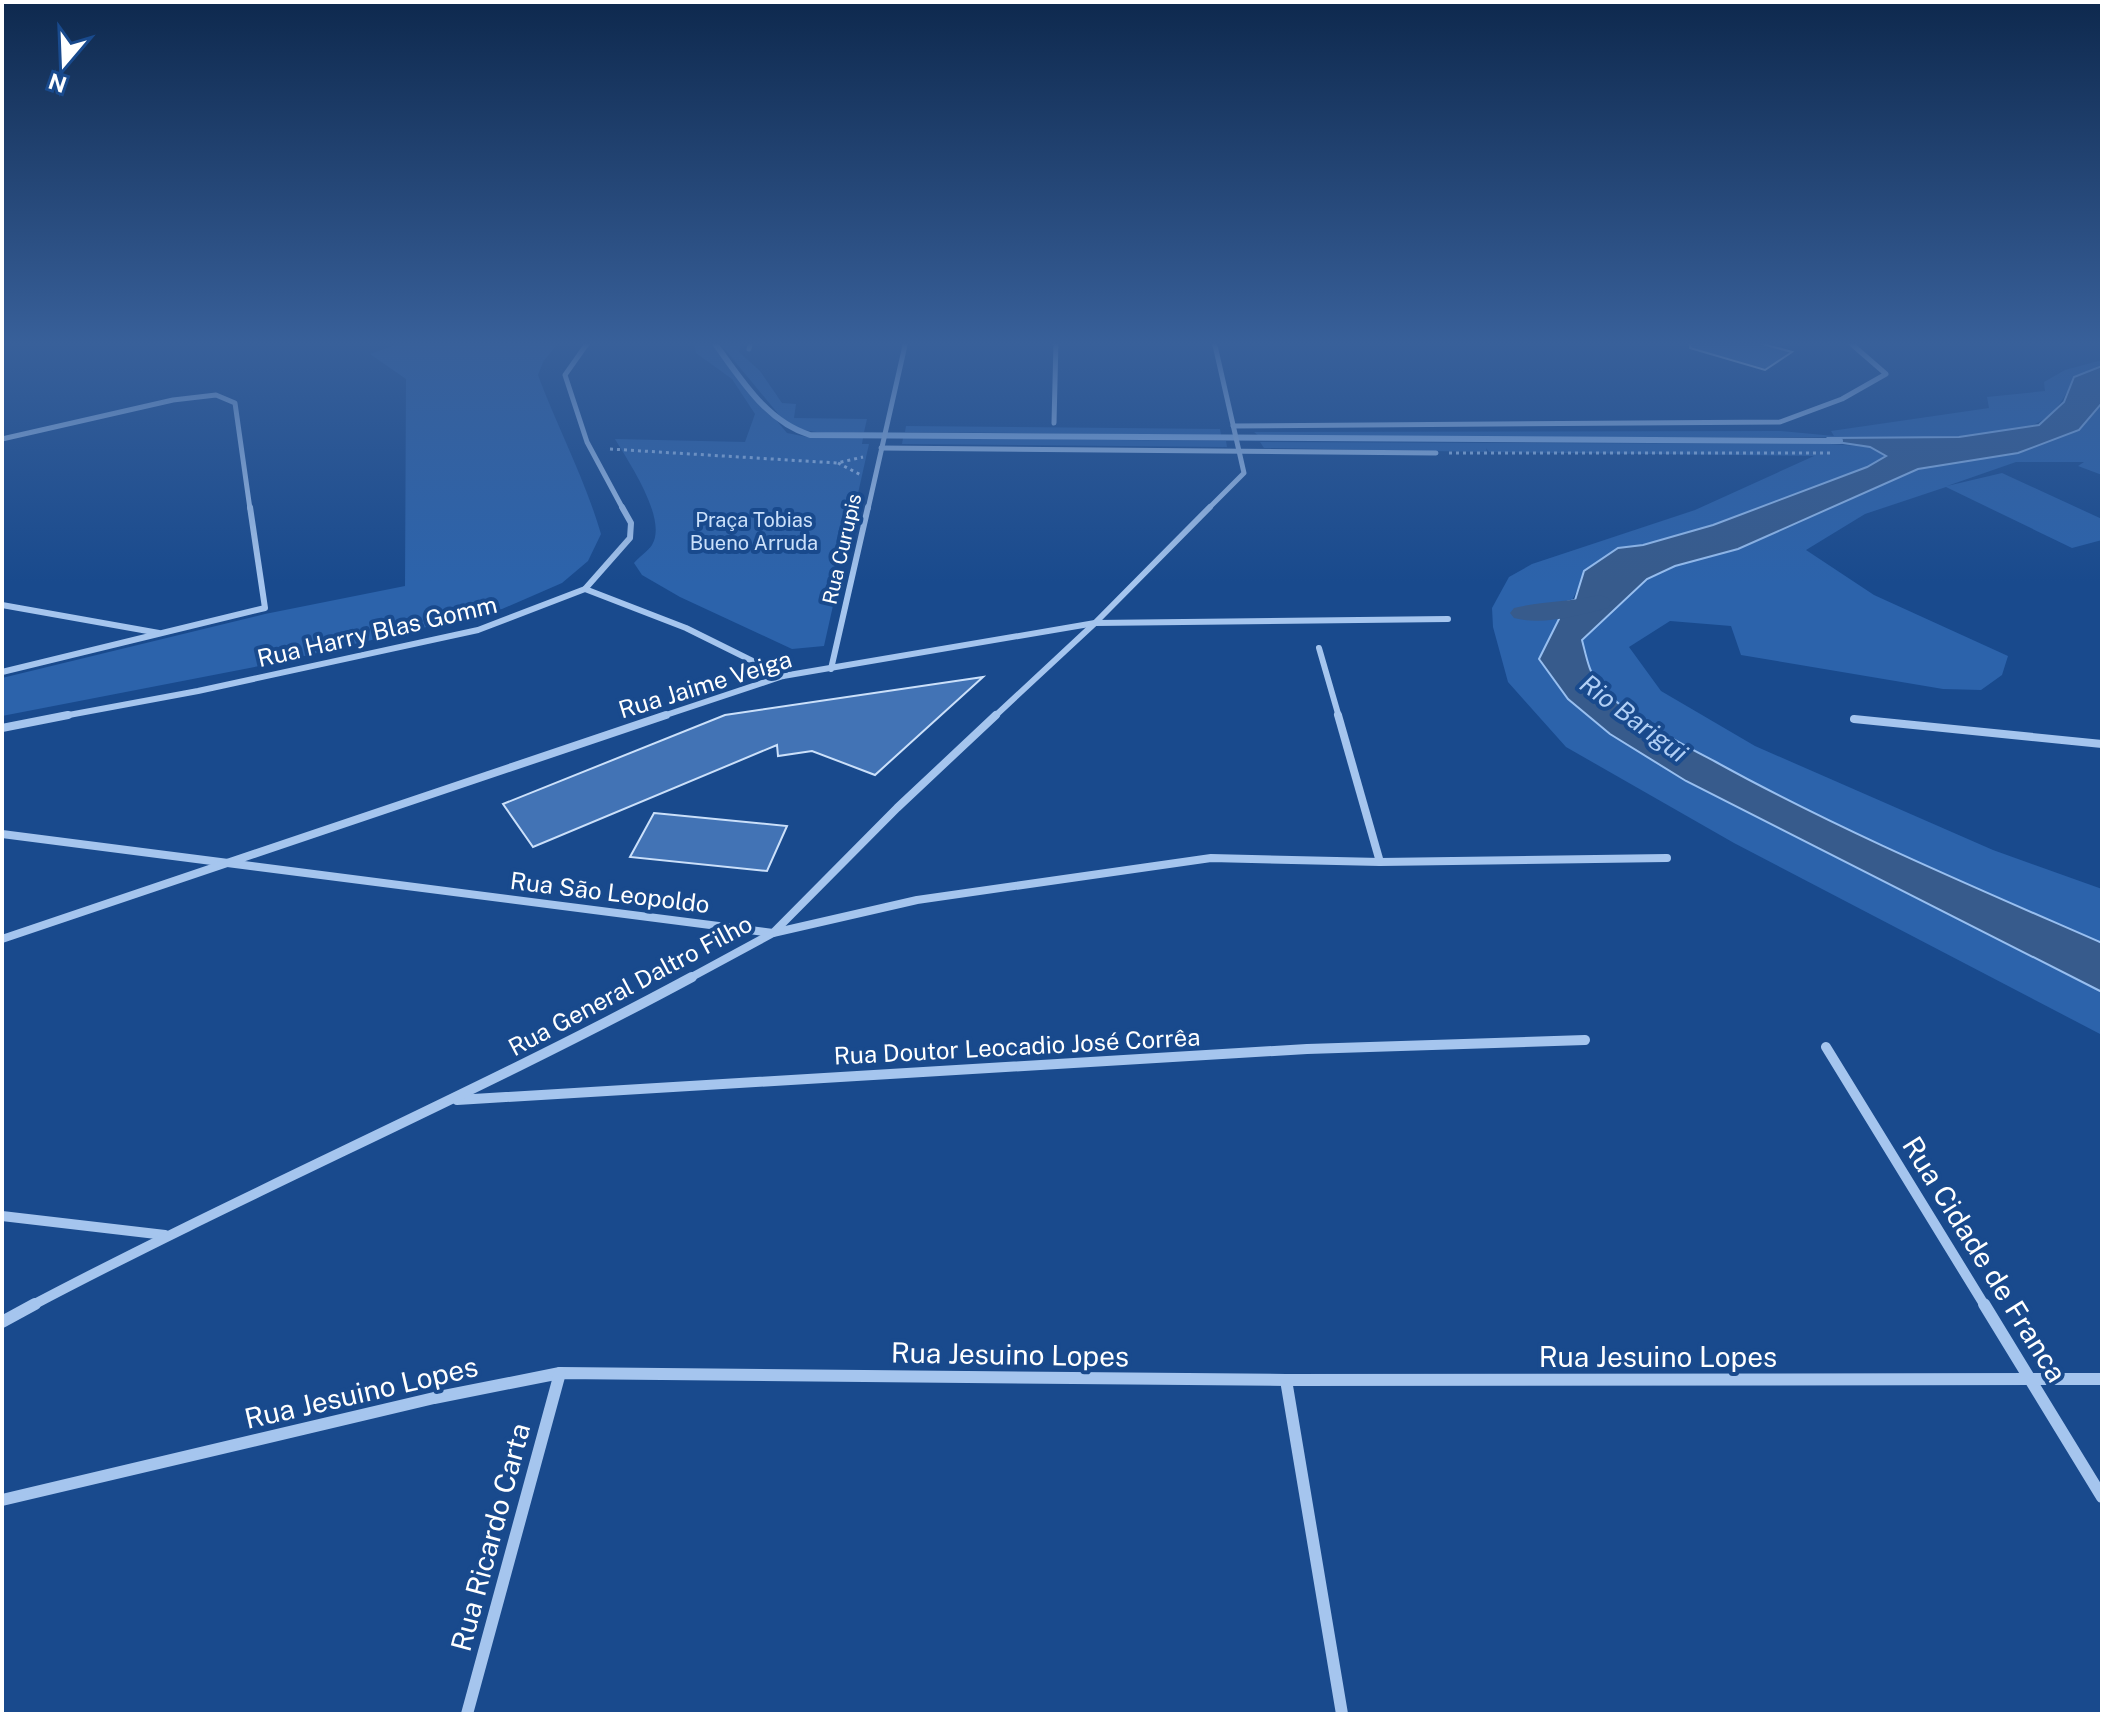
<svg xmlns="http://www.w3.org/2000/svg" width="2104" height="1716" font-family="'Public Sans',sans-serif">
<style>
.green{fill:#2c63ab}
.water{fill:#375b8c;stroke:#98bff0;stroke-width:2}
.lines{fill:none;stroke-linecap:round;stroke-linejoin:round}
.stream{stroke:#98bff0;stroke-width:6}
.canal{fill:#375b8c;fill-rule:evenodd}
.building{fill:#4273b5;stroke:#cbe0fa;stroke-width:2}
.path{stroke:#a5c5ee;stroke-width:3;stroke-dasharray:3 4;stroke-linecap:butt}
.street-far4{stroke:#a5c5ee;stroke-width:5}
.street-far3{stroke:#a5c5ee;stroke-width:6}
.street-far2{stroke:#a5c5ee;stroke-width:8}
.street-far1{stroke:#a5c5ee;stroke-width:10}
.street{stroke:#a5c5ee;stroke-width:12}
.labels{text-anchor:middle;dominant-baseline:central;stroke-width:8;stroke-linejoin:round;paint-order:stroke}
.far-park-label{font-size:20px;fill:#cbe0fa;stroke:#194a8d}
.far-street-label{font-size:20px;fill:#fff;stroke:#194a8d}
.street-label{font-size:24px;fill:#fff;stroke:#194a8d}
.water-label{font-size:26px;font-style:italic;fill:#b1cff5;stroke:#194a8d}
.near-street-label{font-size:28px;fill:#fff;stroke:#194a8d}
</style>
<rect width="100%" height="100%" fill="#194a8d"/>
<!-- green -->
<g class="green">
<path d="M407,341H560L543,362L538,375C558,429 585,479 601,534L588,561L562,583L502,609L275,663L2,716V678L265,614L405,586L406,379L370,354Z"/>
<path d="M694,341H710L787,433L807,437L863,438L862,444H869L824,646L792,649L680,597L642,575L634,563C639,557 648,551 652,545C668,519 628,461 615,439L745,442L755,414L732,379L696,353Z"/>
<path d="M718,341H742L739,352L760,371L782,403L796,404L794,418L867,419L864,432C836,432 807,437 784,421Z"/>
<path d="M2102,360V366L2074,377C2050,437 2016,429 1959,437H1260L1254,432L1781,431L1834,436L1831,431L1989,408L1987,397L2045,391L2044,382L2065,370Z"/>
<path d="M2102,403V475L2078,466L2084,462H2016L1947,486L2002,473L2102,519V540L2072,548L1946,487L1865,514L1806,550L1874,595L2008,656L2002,675L1981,690L1943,689L1741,655L1731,626L1670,621L1629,647L1661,691L1755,746L1993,850L2102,889V943C1971,886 1840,831 1716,762C1680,743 1625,716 1599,685C1589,673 1586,655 1582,640L1647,579L1675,566L1738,549L1918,469L2018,453L2079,430Z"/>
<polygon points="906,426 1220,429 1221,435 905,432"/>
<polygon points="903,438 1226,441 1227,447 902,444"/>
<path d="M1260,442L1830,444L1870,447L1887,456L1867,467L1713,525L1643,545L1618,548L1584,571C1575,603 1554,629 1539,659L1568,699L1610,734L1686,781L2102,992V1035L1734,843L1566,747L1508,682L1493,627L1492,608L1509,577L1532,564L1695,510L1814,456L1489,452L1486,448L1487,452L1264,448Z"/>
</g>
<!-- water -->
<path class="water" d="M2102,366V403L2079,430L2018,453L1918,469L1738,549L1675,566L1647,579L1582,640C1586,655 1589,673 1599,685C1626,716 1680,743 1716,762C1841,831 1972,886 2102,943V992L1686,781L1610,734L1568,699L1539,659L1559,619L1558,604L1575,600L1584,571L1618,548L1643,545L1713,525L1867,467L1886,456L1870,447L1830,441L1828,438L1959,437L2039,425L2064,402L2074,377Z"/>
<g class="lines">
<!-- stream -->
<path class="stream" d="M713,341C740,377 765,421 810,435L1840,441"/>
<!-- canal -->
<path class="canal" d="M1599,595L1608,598L1612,603L1608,608C1579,615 1543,626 1514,618L1510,613L1514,608C1542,601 1571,602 1599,595Z"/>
</g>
<!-- building -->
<g class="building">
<polygon points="1691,341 1752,341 1792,352 1765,370 1690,348"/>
<polygon points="983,677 875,775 812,751 778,756 777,745 533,847 503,804 725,715"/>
<polygon points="654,813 787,826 767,871 630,857"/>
</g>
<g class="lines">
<!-- path -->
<g class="path">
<polyline points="610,449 837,463 863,457"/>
<polyline points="1449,453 1832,453"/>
<polyline points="838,463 861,475"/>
</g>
<!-- street-far4 -->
<g class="street-far4">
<polyline points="589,341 565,375 587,442 623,509"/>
<polyline points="749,349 751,341"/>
<polyline points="1054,423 1056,341"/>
<polyline points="1233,426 1780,422 1842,399 1886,374 1848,341"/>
<polyline points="2,439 173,400 216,395 235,403 250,509"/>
<polyline points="881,448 1436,453"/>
<polyline points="868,509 906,341"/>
<polyline points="1208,509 1244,473 1214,341"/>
</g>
<!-- street-far3 -->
<g class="street-far3">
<polyline points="585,589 686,628 783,676"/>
<polyline points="2,605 159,633"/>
<polyline points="1319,648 1339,717"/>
<polyline points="831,669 868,507"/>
<polyline points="2,672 265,608 250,507"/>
<polyline points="58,717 198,691 478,630 585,589 630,538 631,523 622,507"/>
<polyline points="660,717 783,676 1095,623 1448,619"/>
<polyline points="994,717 1095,623 1210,507"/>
</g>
<!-- street-far2 -->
<g class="street-far2">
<polyline points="1338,715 1380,862"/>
<polyline points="1854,719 2102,744"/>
<polyline points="2,728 68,715"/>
<polyline points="2,834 773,933 917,900 1211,858 1380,862 1667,858"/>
<polyline points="2,939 666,715"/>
<polyline points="688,979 773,933 897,808 996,715"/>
</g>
<!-- street-far1 -->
<g class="street-far1">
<polyline points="1826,1047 1985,1306"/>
<polyline points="457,1100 1307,1049 1585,1040"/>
<polyline points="2,1216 165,1235"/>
<path d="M31,1306C249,1191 475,1094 692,977"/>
</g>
<!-- street -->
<g class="street">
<polyline points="1984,1304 2102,1497"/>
<polyline points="2,1322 35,1304"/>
<polyline points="1286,1380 1342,1714"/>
<polyline points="2,1500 434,1398 560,1373 1286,1380 2102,1379"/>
<polyline points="467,1714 560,1373"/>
</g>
</g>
<!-- sky -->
<linearGradient id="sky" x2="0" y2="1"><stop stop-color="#0e294e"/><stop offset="0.59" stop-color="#38609a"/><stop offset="1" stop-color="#38609a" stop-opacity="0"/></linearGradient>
<rect width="2104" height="582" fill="url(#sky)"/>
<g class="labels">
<!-- far-park labels -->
<g class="far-park-label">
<text x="754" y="520">Praça Tobias<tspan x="754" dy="23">Bueno Arruda</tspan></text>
</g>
<!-- far-street labels -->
<g class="far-street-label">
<text transform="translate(842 549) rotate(-77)">Rua Curupis</text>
</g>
<!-- street labels -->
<g class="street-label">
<text transform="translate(377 631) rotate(-13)">Rua Harry Blas Gomm</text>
<text transform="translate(705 684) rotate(-17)">Rua Jaime Veiga</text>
<text transform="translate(610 892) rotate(7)">Rua São Leopoldo</text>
<text transform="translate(630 985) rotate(-28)">Rua General Daltro Filho</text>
<text transform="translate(1017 1046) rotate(-3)">Rua Doutor Leocadio José Corrêa</text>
</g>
<!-- water labels -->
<g class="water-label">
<text transform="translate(1634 718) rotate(37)">Rio Barigui</text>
</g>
<!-- near-street labels -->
<g class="near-street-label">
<text transform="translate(1985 1259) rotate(58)">Rua Cidade de Franca</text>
<text transform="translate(1010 1354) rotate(1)">Rua Jesuino Lopes</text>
<text x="1658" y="1356">Rua Jesuino Lopes</text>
<text transform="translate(361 1392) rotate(-13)">Rua Jesuino Lopes</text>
<text transform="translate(490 1537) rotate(-75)">Rua Ricardo Carta</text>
</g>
</g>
<!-- border -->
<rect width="2104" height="1716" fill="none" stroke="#ffffff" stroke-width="8"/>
<!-- north arrow -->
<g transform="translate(64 64) rotate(199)" stroke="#194a8d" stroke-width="6" paint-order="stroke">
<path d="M0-6L14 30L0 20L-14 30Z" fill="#ffffff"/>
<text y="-12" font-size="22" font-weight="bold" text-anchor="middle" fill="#ffffff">N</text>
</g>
</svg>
